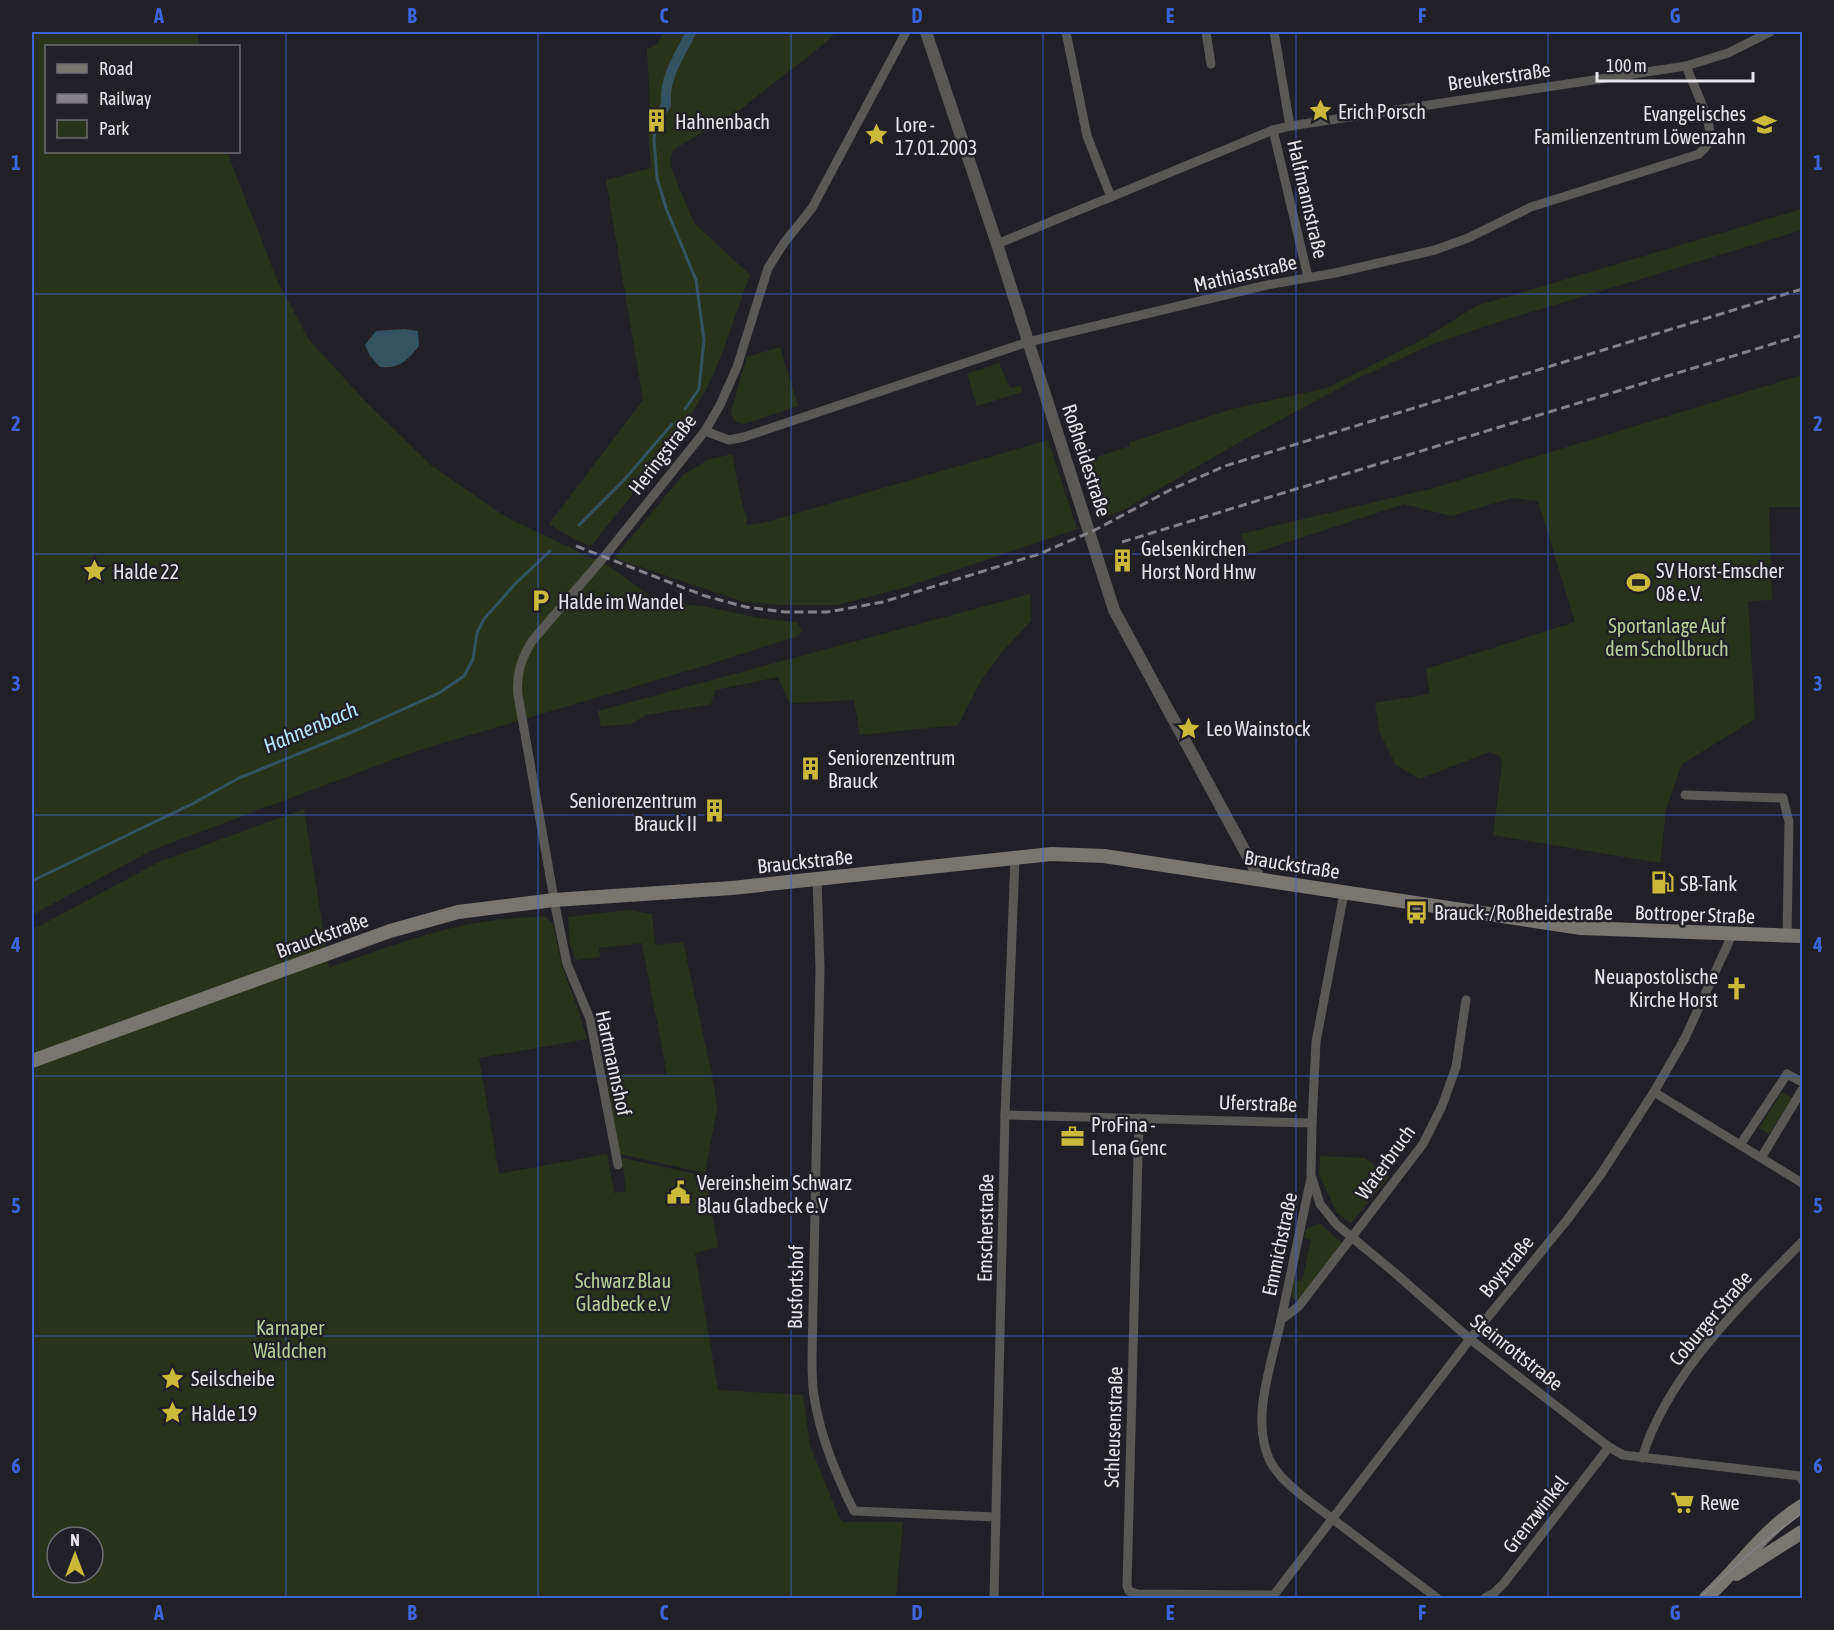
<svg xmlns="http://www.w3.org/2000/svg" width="1834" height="1630" font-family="'Asap Condensed',sans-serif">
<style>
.green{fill:#29331b;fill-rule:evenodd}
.water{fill:#345361}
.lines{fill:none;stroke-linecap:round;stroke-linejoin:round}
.stream{stroke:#345361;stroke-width:3}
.canal{stroke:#345361;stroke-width:10}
.minor{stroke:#595854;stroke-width:9}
.tertiary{stroke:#595854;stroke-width:12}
.secondary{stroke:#797671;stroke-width:14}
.tram{stroke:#848288;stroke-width:1.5}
.rail{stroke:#848288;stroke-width:3;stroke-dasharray:9 4.5;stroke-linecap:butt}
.grid{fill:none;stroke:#3b64db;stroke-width:1.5;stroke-opacity:0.55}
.labels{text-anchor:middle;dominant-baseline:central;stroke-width:5;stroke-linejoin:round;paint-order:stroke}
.street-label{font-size:20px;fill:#e6e4e9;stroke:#222027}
.poi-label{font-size:20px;fill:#e6e4e9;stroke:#222027;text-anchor:start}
.park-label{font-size:20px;fill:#b7ce9a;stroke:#222027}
.water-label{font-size:21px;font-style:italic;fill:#b4e4fb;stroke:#222027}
.neatline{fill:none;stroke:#3b64db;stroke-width:2}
.grid-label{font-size:20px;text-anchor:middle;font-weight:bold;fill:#3b64db}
</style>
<rect width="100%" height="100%" fill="#222027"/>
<!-- green -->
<g class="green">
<polygon points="32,32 197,32 200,46 46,46 46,152 227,152 277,280 309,340 367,403 432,466 506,517 609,566 657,601 707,607 764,619 797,622 802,631 798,636 697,668 416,751 152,850 32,915"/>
<path d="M663,32H836L825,43L738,111L673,150L670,162L671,168L694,223L750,275C736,311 723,358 705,391C674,447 630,496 591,546L574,539L549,524L643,400L606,180L651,168L647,114L650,106L647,49C657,46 660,41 663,32Z"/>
<polygon points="1802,209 1802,230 1498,322 1433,344 1356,379 1236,444 1125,509 1098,520 1079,463 1130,446 1129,443 1232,409 1327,388 1427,337 1476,306"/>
<path d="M780,347L798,406L744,424C737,424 732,419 731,412L747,357Z"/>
<polygon points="999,363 1010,388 1020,386 1022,392 977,406 967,374"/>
<polygon points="1802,375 1802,507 1769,507 1772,600 1748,601 1755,719 1682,764 1666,809 1660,863 1493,835 1502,765 1500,756 1489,752 1420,779 1396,765 1380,733 1375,703 1430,694 1426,669 1575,622 1538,501 1512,498 1451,516 1404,504 1249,555 1241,534 1434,488"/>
<polygon points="1048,440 1077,529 903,588 837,605 784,605 744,602 614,558 683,475 708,460 732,454 741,500 747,518 746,525 763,523"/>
<polygon points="1030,594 1031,621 1002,652 982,679 958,725 860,735 854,700 789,703 778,677 715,690 711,704 646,715 631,724 601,726 598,711"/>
<path d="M304,809L329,968C381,949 434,929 489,921C507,918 526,918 544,916L553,924L562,966L577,1007L587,1039L479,1058L499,1174L607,1154L614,1193L626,1191L622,1158L705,1176L718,1247L695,1253L718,1390L803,1395L810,1446L839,1517L843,1522H903L896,1596L912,1598H32V930L159,862ZM57,1537H93V1573H57Z"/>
<polygon points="627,910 652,914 655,945 683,942 714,1085 717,1109 705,1173 619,1154 606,1074 667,1074 642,943 599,948 600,957 576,960 570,943 568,917"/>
<polygon points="1782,1092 1792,1098 1769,1134 1759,1128"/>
<polygon points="1320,1156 1365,1158 1389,1177 1351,1223 1337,1213 1319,1174"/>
<polygon points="1319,1223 1342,1243 1299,1299 1296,1301 1291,1296 1294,1280 1302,1281 1311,1240 1304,1238 1306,1229"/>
</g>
<!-- water -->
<path class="water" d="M404,329L418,331L419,346C408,360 399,369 380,367L370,356L365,345L376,331Z"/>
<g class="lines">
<!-- stream -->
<g class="stream">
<polyline points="655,129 654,140 657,178 666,208 696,280 704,340 699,389 685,409"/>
<polyline points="579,525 625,479 672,424"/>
<polyline points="32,881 192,804 239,778 357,730 439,693 464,676 473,659 477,633 484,619 515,584 550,551"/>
</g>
<!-- canal -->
<g class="canal">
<path d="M666,101C664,77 681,53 691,32"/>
<polyline points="658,118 666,105"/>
</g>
<!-- minor -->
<g class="minor">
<polyline points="1066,32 1087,136 1111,197"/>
<polyline points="1206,32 1211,64"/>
<polyline points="1274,32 1290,126"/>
<polyline points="1273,130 1308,277"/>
<polyline points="997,244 1273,130 1290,126 1686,66 1728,53 1770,32"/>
<path d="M705,431L729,440L744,437L1028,342L1267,285L1335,273L1435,250L1468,238L1531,207L1699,154C1703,150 1709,145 1710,139C1713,124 1692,82 1686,66"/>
<polyline points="1685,795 1783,798 1789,822 1787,936"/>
<path d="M817,879L820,968L812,1358C812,1370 812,1383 814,1396C820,1436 836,1475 854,1511L996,1517"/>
<polyline points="1654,1092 1802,1183"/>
<polyline points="1005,1115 1312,1123 1316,1042 1344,893"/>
<polyline points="1139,1118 1127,1586 1129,1591 1137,1594 1274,1595"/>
<polyline points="1312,1123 1311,1175 1320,1204 1337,1225 1395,1273 1470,1339 1609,1447 1623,1455 1800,1476 1802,1480"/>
<polyline points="1740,1145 1787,1074 1802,1082"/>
<polyline points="1761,1158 1802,1090"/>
<path d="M618,1165L590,1019L567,964L556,910L518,695C516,674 521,659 532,641L604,557L705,431L720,405L737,367L768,268L784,243L812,208L906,32"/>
<polyline points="1311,1178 1281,1320 1299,1306 1423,1144 1442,1106 1456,1067 1466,1000"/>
<path d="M1281,1320C1272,1363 1250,1419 1270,1461C1277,1475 1290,1485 1301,1495L1437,1598"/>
<path d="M1642,1458C1668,1373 1742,1304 1802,1242"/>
<polyline points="994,1598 1005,1115 1015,858"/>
<polyline points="1275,1598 1274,1595 1470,1339 1567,1220 1601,1174 1654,1092 1685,1038 1732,935"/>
<polyline points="1485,1598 1494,1593 1504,1583 1609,1447"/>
</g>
<!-- tertiary -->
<polyline class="tertiary" points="926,32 997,244 1114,610 1260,879"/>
<!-- secondary -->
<g class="secondary">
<polyline points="32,1061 390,931 458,912 554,900 732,888 1052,854 1104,856 1581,928 1802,936"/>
<polyline points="1736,1574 1802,1532"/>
<path d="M1706,1598C1739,1568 1763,1530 1802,1506"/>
</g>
<!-- tram -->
<polyline class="tram" points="1699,1598 1756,1548 1802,1513"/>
<!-- rail -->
<g class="rail">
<polyline points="1122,542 1802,335"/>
<polyline points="576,546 705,596 746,607 785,612 828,612 883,602 1039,554 1095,530 1170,490 1225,466 1802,289"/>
</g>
</g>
<!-- grid -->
<path class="grid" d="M286,32V1598M538,32V1598M791,32V1598M1043,32V1598M1296,32V1598M1548,32V1598M32,294H1802M32,554H1802M32,815H1802M32,1076H1802M32,1336H1802"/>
<!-- icons -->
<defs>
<symbol id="sight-bare" viewBox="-9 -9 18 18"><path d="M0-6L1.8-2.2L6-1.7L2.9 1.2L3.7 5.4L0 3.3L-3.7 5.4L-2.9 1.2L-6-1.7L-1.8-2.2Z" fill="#cbba39" stroke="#222027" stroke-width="2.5" paint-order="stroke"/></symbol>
<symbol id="building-bare" viewBox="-9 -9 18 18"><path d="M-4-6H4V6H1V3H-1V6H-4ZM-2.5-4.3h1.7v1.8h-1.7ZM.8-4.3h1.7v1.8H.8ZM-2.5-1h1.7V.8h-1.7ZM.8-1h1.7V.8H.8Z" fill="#cbba39" stroke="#222027" stroke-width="2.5" paint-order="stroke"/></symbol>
<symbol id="school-bare" viewBox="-9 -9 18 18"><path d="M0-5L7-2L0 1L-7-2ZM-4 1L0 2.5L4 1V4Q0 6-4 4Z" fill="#cbba39" stroke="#222027" stroke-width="2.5" paint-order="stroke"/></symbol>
<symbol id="stadium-bare" viewBox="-9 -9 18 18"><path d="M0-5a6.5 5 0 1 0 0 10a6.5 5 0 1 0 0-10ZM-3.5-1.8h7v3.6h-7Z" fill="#cbba39" stroke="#222027" stroke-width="2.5" paint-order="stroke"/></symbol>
<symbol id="parking-bare" viewBox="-9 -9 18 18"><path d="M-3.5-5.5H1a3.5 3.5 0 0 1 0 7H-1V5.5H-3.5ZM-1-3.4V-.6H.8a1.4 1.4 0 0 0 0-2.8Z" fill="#cbba39" stroke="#222027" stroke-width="2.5" paint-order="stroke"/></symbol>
<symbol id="fuel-bare" viewBox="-9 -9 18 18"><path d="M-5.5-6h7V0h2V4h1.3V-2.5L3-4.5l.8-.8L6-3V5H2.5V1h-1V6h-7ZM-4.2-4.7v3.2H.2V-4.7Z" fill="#cbba39" stroke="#222027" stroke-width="2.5" paint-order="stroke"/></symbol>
<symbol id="bus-bare" viewBox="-9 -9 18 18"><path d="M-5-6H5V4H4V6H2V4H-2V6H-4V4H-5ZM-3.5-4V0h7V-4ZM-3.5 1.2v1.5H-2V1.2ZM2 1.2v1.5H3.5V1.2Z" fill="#cbba39" stroke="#222027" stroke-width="2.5" paint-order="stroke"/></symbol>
<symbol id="church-bare" viewBox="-9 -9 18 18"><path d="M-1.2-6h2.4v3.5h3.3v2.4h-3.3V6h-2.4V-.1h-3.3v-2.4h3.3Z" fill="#cbba39" stroke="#222027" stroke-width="2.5" paint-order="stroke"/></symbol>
<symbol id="office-bare" viewBox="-9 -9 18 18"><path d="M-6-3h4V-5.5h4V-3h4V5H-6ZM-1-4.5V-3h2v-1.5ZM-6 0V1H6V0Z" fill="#cbba39" stroke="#222027" stroke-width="2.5" paint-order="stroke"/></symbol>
<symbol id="civic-bare" viewBox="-9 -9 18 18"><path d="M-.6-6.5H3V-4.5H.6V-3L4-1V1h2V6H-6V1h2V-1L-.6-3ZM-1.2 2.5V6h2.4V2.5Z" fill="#cbba39" stroke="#222027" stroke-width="2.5" paint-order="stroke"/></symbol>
<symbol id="supermarket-bare" viewBox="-9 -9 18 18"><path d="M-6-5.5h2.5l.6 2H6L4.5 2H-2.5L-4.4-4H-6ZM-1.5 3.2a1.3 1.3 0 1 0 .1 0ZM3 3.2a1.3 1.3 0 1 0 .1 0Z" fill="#cbba39" stroke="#222027" stroke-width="2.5" paint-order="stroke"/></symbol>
</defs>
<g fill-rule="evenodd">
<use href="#sight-bare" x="1304" y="94" width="33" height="33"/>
<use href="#building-bare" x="640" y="104" width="33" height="33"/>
<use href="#school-bare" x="1748" y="108" width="33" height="33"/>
<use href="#sight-bare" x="860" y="118" width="33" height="33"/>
<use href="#building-bare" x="1106" y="544" width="33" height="33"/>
<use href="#sight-bare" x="78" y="554" width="33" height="33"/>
<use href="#stadium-bare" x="1622" y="566" width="33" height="33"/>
<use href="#parking-bare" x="524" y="584" width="33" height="33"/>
<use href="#sight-bare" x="1172" y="712" width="33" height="33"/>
<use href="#building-bare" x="794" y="752" width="33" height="33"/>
<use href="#building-bare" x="698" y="794" width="33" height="33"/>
<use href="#fuel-bare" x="1646" y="866" width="33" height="33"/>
<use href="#bus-bare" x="1400" y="896" width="33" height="33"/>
<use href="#church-bare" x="1720" y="972" width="33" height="33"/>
<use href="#office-bare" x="1056" y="1120" width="33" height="33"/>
<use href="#civic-bare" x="662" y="1176" width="33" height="33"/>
<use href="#sight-bare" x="156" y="1362" width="33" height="33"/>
<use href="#sight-bare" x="156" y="1396" width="33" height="33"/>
<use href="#supermarket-bare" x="1666" y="1486" width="33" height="33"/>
</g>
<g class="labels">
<!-- street labels -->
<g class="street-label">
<text transform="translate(1499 76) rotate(-8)">Breukerstraße</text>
<text transform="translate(1308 199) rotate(77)">Halfmannstraße</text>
<text transform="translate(1245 273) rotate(-13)">Mathiasstraße</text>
<text transform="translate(662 454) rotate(-52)">Heringstraße</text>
<text transform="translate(1087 460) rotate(72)">Roßheidestraße</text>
<text transform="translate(805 861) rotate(-6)">Brauckstraße</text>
<text transform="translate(1292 864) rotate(9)">Brauckstraße</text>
<text transform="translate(1695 914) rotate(2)">Bottroper Straße</text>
<text transform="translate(322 935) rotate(-20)">Brauckstraße</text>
<text transform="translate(614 1063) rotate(78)">Hartmannshof</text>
<text transform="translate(1258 1103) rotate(2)">Uferstraße</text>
<text transform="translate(1385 1162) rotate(-54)">Waterbruch</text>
<text transform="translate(985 1228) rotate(-89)">Emscherstraße</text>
<text transform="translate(1279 1244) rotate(-78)">Emmichstraße</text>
<text transform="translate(1506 1266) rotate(-51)">Boystraße</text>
<text transform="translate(795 1287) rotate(-89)">Busfortshof</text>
<text transform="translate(1710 1318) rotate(-50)">Coburger Straße</text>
<text transform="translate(1517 1352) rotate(38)">Steinrottstraße</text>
<text transform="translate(1113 1427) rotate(-88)">Schleusenstraße</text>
<text transform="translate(1535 1514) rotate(-52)">Grenzwinkel</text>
</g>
<!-- poi labels -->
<g class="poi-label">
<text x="1338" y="111">Erich Porsch</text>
<text x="1746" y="113" text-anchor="end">Evangelisches<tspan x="1746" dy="23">Familienzentrum Löwenzahn</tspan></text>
<text x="675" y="121">Hahnenbach</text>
<text x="895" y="124">Lore -<tspan x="895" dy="23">17.01.2003</tspan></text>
<text x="1141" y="548">Gelsenkirchen<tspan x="1141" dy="23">Horst Nord Hnw</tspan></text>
<text x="1656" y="570">SV Horst-Emscher<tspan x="1656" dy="23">08 e.V.</tspan></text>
<text x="113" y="571">Halde 22</text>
<text x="558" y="601">Halde im Wandel</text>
<text x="1206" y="728">Leo Wainstock</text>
<text x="828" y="757">Seniorenzentrum<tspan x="828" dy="23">Brauck</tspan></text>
<text x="697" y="800" text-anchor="end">Seniorenzentrum<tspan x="697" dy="23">Brauck II</tspan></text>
<text x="1680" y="883">SB-Tank</text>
<text x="1434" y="912">Brauck-/Roßheidestraße</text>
<text x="1718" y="976" text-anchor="end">Neuapostolische<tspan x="1718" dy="23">Kirche Horst</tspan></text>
<text x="1091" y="1124">ProFina -<tspan x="1091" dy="23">Lena Genc</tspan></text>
<text x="697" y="1182">Vereinsheim Schwarz<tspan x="697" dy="23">Blau Gladbeck e.V</tspan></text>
<text x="191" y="1378">Seilscheibe</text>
<text x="191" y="1413">Halde 19</text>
<text x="1700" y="1502">Rewe</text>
</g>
<!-- park labels -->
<g class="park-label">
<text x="1667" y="625">Sportanlage Auf<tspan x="1667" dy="23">dem Schollbruch</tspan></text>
<text x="623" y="1280">Schwarz Blau<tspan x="623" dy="23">Gladbeck e.V</tspan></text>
<text x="290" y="1327">Karnaper<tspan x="290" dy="23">Wäldchen</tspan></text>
</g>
<!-- water labels -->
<g class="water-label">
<text transform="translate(310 727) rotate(-23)">Hahnenbach</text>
</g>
</g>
<!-- border -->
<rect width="1834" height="1630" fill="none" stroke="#222027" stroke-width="66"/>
<!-- legend -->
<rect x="45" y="45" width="195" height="108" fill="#222027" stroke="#706e75" stroke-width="1.5"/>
<rect x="57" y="64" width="30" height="9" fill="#797671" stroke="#706e75" stroke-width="1.5"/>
<text x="99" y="75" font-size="18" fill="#e6e4e9">Road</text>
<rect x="57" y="94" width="30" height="9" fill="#848288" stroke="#706e75" stroke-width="1.5"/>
<text x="99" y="105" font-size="18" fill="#e6e4e9">Railway</text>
<rect x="57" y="120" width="30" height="18" fill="#29331b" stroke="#706e75" stroke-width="1.5"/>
<text x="99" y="135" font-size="18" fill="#e6e4e9">Park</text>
<!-- north arrow -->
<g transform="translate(75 1555)"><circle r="28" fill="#222027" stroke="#706e75" stroke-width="1.5"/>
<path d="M0-4.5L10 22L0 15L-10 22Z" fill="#cbba39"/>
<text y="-9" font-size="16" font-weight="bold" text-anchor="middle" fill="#e6e4e9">N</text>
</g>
<!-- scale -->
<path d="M1597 72v9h156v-9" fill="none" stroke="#e6e4e9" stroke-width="3"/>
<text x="1606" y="72" font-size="18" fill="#e6e4e9" stroke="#222027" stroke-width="4.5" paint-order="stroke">100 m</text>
<rect x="33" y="33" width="1768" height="1564" class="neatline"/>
<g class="grid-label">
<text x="159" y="23">A</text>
<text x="412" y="23">B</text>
<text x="664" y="23">C</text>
<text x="917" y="23">D</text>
<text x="1170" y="23">E</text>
<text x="1422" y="23">F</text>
<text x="1675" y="23">G</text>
<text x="16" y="170">1</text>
<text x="1818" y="170">1</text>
<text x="16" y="431">2</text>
<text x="1818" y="431">2</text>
<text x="16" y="691">3</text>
<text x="1818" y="691">3</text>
<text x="16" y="952">4</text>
<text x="1818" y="952">4</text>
<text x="16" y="1213">5</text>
<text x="1818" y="1213">5</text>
<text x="16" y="1473">6</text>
<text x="1818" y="1473">6</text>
<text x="159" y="1620">A</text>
<text x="412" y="1620">B</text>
<text x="664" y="1620">C</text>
<text x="917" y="1620">D</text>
<text x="1170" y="1620">E</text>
<text x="1422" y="1620">F</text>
<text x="1675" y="1620">G</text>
</g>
</svg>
